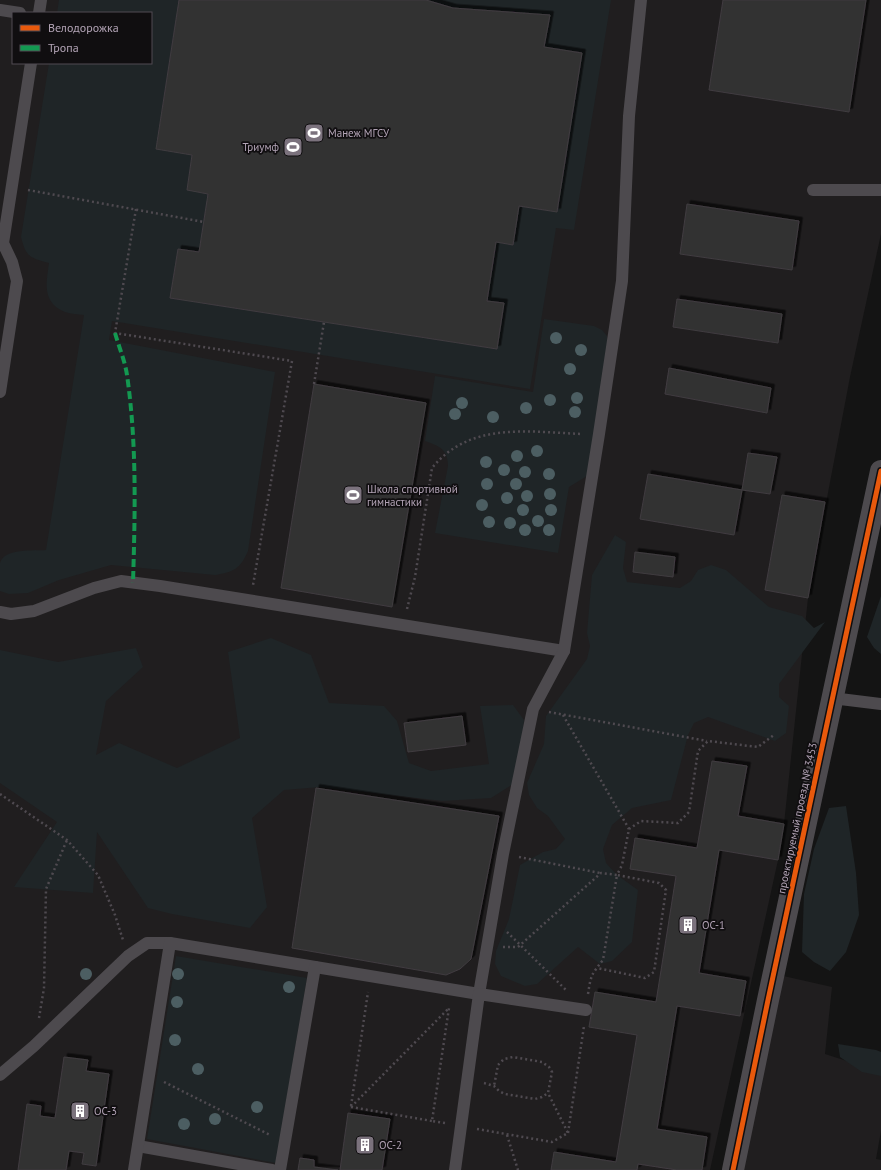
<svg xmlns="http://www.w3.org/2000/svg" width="881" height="1170" font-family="'PT Sans',sans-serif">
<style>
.built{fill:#201e1f;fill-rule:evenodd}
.green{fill:#1f2527}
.building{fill:#333133;stroke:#403c40;filter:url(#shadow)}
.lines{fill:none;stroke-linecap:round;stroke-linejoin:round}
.path{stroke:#4f4a50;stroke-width:2.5;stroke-dasharray:2 3;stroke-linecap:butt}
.lane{stroke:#4d4a4e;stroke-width:12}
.street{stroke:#4d4a4e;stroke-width:22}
.quiet{stroke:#139951;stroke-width:4;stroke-dasharray:8 4;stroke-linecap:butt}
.cycleway-casing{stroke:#100e10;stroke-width:8}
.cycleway{stroke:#e8590c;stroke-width:5}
.tree{fill:#4c5e62}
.labels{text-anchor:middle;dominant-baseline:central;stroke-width:3.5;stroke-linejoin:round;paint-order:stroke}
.poi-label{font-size:11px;fill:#b3a4b6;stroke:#100e10;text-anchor:start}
.street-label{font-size:11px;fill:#b3a4b6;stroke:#100e10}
</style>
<defs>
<filter id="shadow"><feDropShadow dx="3.5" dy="-3.5" stdDeviation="0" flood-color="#0009"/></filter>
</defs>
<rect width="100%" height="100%" fill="#141414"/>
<!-- built -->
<g class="built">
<path d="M0,0H881V234L850,377L808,598L784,824L778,860L710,1170H0ZM13,13H151V63H13Z"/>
<polygon points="779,975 832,987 825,1054 881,1072 881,1131 876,1159 881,1160 881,1170 739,1170"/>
</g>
<!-- green -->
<g class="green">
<path d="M59,0H611L574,230L556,228L530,389L112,321L109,340L275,372L248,551C240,569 234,572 215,575L111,565L59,580L28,593L9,594L0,591C0,582 0,571 0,563C4,548 34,551 46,550L84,315C78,314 71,314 65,312C42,303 46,283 49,263C30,258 26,257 21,237L49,63H151V13H57Z"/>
<path d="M544,319L594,326L602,330L607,336L608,346L587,476L569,487L558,553L435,533L448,466C448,449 439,446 425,441L435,376L533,392Z"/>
<polygon points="615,535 626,542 623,568 627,582 680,588 691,581 698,570 711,565 726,570 769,607 802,616 814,628 825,622 779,684 779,697 789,706 786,733 775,741 708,717 694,723 688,735 671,800 632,808 612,825 603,849 606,863 617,875 638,890 632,942 612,961 600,964 578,947 537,984 525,986 501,976 495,964 496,951 509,919 520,865 543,852 556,849 565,839 548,816 537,808 529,795 527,783 544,744 546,716 587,659 590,646 587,633 592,575"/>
<polygon points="881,596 881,654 874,648 867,637"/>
<polygon points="271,638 311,655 329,703 384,706 397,721 409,763 431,771 489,764 480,706 513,705 524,720 518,781 491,798 443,801 320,787 284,790 252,818 267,907 250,928 172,914 148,908 97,832 93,893 14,887 57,822 0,783 0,650 58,662 136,648 143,667 106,701 96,755 119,743 177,768 240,738 228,652"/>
<polygon points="846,806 856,873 859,915 846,952 830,971 814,962 802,952 804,894 814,849 829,808"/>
<polygon points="176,956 307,978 276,1163 147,1139"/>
<polygon points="838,1044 876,1050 881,1052 881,1076 862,1072 840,1057"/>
</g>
<!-- building -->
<g class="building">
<polygon points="179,0 426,0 453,8 550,15 544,47 582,53 557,212 519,206 513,245 496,242 487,301 504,303 497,349 170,298 178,249 199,252 208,194 187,190 192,155 156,149"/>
<polygon points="723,0 866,0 849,112 709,90"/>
<polygon points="687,204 799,221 792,270 680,254"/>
<polygon points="677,299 782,314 778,343 673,327"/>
<polygon points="669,368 771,388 767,413 665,394"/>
<polygon points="314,384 426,403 392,607 281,588"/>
<polygon points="748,453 777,457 770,494 742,490"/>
<polygon points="648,474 742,490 734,535 640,519"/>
<polygon points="782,495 825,502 808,598 765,590"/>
<polygon points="635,552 675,557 673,577 633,572"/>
<polygon points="462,716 466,745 408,752 404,723"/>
<polygon points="712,761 747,766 738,816 784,824 778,860 719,850 699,973 746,981 740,1016 677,1006 657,1129 707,1137 702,1170 677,1170 638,1164 637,1170 551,1170 554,1152 616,1162 637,1035 589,1027 595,992 656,1002 676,876 630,869 635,838 697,848"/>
<polygon points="316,788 499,816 471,959 460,969 446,975 292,948"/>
<polygon points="64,1057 88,1060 86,1071 109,1074 96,1166 82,1164 84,1153 69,1151 66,1170 18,1170 27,1104 41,1106 40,1116 55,1118"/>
<polygon points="348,1113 390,1119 382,1170 340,1170"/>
<polygon points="300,1158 314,1160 314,1167 338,1170 298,1170"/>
</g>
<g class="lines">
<!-- path -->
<g class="path">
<polyline points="28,190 204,222"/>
<polyline points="136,209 115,333 292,361 253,585"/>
<polyline points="314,384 324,322"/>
<path d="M407,609L415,577L432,468C470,421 529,432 583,434"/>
<polyline points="549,712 707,741"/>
<polyline points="563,715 629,829"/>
<polyline points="0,794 67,840 98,875 115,915 123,940"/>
<polyline points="519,857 600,873"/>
<polyline points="507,932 566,990"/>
<polyline points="503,947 518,947 601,873 617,875 622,865 629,829 641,821 678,823 689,812 698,751 708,741 758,747 775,734"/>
<path d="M588,994C591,975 591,975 603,960L617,875L659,883L666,890L654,972L645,978L597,968"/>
<polyline points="39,1018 44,988 46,889 67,840"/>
<polyline points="164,1082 270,1135"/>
<polyline points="484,1083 494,1086 499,1091 505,1094 535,1099 542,1097 548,1093 552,1072 549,1067 542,1062 513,1057 504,1059 498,1065 494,1086"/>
<polyline points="351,1106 368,992"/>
<polyline points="351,1107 449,1008"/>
<polyline points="351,1107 432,1121"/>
<polyline points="445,1123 432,1121 449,1008"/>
<polyline points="477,1129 552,1142 568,1133 548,1093"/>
<polyline points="568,1133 584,1026"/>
<polyline points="507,1135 518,1170"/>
</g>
<!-- lane -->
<g class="lane">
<polyline points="0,10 20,13"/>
<polyline points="39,13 41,0"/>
<polyline points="813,190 881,190"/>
<polyline points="0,392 17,281 12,262 3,243 31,63"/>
<polyline points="0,612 11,614 34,611 94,588 121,581 160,586 564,651"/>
<polyline points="832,698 881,704"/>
<polyline points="0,1075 34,1046 128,956 147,943 170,943"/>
<polyline points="138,1146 272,1170"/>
<polyline points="134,1170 170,943 479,994 503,854 533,709 564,651 599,434 622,281 629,116 641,0"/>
<polyline points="280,1170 315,967"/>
<polyline points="455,1170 479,994 586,1010"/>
</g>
<!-- street -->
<polyline class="street" points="733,1170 768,1000 881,471"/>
<!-- quiet -->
<path class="quiet" d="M115,333C119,347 125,361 127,375C137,444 135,514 133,583"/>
<defs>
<polyline id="cycleway" points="733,1170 768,1000 881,471"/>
</defs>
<!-- cycleway casing -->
<use href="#cycleway" class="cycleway-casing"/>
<!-- cycleway -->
<use href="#cycleway" class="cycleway"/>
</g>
<!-- trees -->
<g class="tree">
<circle cx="556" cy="338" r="6"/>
<circle cx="581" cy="350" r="6"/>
<circle cx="570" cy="369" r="6"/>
<circle cx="577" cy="398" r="6"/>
<circle cx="550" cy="400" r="6"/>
<circle cx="462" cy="403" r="6"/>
<circle cx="526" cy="408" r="6"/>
<circle cx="575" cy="412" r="6"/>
<circle cx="455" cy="414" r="6"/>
<circle cx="493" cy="417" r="6"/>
<circle cx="537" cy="451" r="6"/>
<circle cx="517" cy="456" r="6"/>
<circle cx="486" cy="462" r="6"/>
<circle cx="504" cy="470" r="6"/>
<circle cx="525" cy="472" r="6"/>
<circle cx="549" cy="474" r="6"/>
<circle cx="487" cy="484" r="6"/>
<circle cx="516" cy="484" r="6"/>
<circle cx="550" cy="494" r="6"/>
<circle cx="527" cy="496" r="6"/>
<circle cx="507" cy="498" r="6"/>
<circle cx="482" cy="505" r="6"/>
<circle cx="523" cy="510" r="6"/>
<circle cx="551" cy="510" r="6"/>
<circle cx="538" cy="521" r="6"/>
<circle cx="489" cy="522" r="6"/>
<circle cx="510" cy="523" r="6"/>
<circle cx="525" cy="530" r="6"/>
<circle cx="549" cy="530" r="6"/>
<circle cx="86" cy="974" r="6"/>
<circle cx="178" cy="974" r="6"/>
<circle cx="289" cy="987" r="6"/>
<circle cx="177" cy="1002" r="6"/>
<circle cx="175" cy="1040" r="6"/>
<circle cx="198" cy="1069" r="6"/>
<circle cx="257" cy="1107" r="6"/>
<circle cx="215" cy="1119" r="6"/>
<circle cx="184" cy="1124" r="6"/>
</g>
<!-- icons -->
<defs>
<symbol id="stadium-square" viewBox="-11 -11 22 22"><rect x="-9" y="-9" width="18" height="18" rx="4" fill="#7b727d" stroke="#100e10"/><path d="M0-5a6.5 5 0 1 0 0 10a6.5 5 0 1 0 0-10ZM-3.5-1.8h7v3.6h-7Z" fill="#fff"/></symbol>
<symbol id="building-square" viewBox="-11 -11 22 22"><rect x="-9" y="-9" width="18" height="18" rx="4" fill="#7b727d" stroke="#100e10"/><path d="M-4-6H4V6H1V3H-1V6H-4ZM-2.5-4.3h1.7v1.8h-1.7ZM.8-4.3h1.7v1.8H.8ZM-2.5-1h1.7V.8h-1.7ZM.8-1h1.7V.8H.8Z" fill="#fff"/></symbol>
</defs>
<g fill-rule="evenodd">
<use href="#stadium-square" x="303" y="122" width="22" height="22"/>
<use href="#stadium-square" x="282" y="136" width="22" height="22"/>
<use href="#stadium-square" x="342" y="484" width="22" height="22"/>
<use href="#building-square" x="677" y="914" width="22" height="22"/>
<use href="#building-square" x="69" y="1100" width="22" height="22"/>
<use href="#building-square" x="354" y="1134" width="22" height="22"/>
</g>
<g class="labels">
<!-- poi labels -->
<g class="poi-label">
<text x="328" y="133">Манеж МГСУ</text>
<text x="279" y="147" text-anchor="end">Триумф</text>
<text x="367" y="489">Школа спортивной<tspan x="367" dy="13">гимнастики</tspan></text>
<text x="702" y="925">ОС-1</text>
<text x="94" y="1111">ОС-3</text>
<text x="379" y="1145">ОС-2</text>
</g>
<!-- street labels -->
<g class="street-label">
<text transform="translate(797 818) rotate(-78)">проектируемый проезд № 3453</text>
</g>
</g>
<!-- legend -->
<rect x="12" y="12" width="140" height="52" fill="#100e10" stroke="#514a52"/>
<rect x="20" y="25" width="20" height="6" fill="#e8590c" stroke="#514a52"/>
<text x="48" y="32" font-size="12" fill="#b3a4b6">Велодорожка</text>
<rect x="20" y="45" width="20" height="6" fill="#139951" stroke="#514a52"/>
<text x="48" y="52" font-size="12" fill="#b3a4b6">Тропа</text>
</svg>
